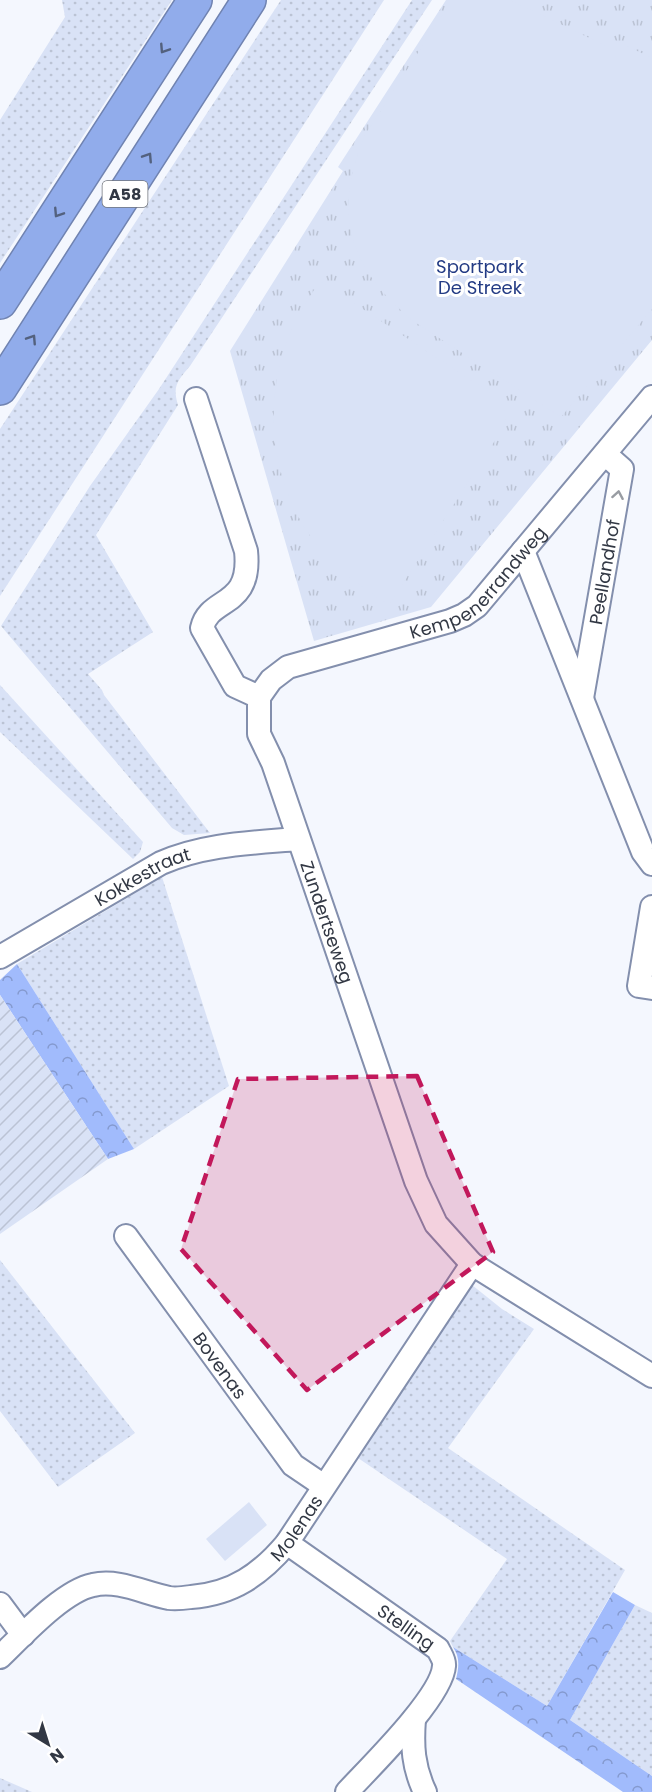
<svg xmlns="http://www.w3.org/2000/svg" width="652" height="1792" font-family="Poppins,sans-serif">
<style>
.grass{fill:url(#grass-dots)}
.forest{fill:url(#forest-crowns)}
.park{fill:url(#park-tufts)}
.garden{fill:url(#garden-furrows)}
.pitch{fill:#d9e2f6}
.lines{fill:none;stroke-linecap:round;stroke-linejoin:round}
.minor-casing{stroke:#838fad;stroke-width:26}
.highway-casing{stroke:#7083b1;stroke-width:36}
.minor{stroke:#fff;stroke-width:22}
.highway{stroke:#91aceb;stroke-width:33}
.oneway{stroke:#53617e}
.oneway2{stroke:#989ca2}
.marked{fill:#c2185b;fill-opacity:0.2;stroke:#c2185b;stroke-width:4.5;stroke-dasharray:12 8;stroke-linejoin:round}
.labels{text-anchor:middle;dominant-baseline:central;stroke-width:6;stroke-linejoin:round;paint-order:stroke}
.shield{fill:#fff;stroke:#70747c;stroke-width:1.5}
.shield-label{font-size:16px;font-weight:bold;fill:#323844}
.park-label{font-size:18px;fill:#233b84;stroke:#fff}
.street-label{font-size:18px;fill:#323844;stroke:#fff}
</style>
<defs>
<pattern id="grass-dots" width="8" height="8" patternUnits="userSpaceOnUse" patternTransform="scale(1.5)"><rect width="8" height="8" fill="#d9e2f6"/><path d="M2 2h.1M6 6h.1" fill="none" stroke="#bbc3d4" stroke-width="1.8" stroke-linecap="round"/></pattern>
<pattern id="forest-crowns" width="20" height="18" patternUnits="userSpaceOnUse" patternTransform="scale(1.5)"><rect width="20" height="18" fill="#a1bbfc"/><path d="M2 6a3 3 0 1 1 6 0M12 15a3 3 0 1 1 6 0" fill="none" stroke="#8499ce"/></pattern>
<pattern id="park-tufts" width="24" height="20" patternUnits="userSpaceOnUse" patternTransform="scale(1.5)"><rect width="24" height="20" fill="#d9e2f6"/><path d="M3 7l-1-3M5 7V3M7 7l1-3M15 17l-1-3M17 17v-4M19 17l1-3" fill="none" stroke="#bbc3d4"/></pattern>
<pattern id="garden-furrows" width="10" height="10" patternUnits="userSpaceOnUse" patternTransform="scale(1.5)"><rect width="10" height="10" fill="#d9e2f6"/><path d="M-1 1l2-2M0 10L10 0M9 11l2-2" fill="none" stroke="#bbc3d4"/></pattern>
</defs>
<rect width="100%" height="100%" fill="#f4f7fe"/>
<!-- grass -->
<g class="grass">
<polygon points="62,0 172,0 0,263 0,120 65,17"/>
<polygon points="281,0 384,0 0,596 0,429"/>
<path d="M412,0H432L190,366C178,380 172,386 178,405L96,535L153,632L88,674L102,690L104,695L210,833L184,835L172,828L1,626L90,486L159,389Z"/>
<polygon points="0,685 143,842 140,852 133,859 0,732"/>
<polygon points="162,877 229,1086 134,1149 17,964"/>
<polygon points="0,1260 135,1433 58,1487 0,1411"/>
<polygon points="472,1285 502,1309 534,1329 448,1448 625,1570 547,1706 453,1647 450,1641 507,1559 358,1458"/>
<polygon points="635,1605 652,1613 652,1776 570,1720"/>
<polygon points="0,1778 32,1792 0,1792"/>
</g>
<!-- forest -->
<g class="forest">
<polygon points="17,964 134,1149 108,1159 0,995 0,980"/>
<path d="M613,1592L635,1605L570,1720L652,1776V1792H623L456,1679C459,1667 460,1657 453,1647L547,1706Z"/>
</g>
<!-- park -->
<polygon class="park" points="446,0 652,0 652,340 431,607 314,641 230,351 343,171 338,167"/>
<!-- garden -->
<polygon class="garden" points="0,995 108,1159 0,1234"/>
<!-- pitch -->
<g class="pitch">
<path d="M452,0H510L606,46L610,38L652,58V309L561,417L413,321C348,267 332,213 365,135Z"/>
<path d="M320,281L492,394C503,404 509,413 503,428L389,605C362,588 336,569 316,544C267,480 261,392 296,320C303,306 312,293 320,281Z"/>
<polygon points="249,1502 267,1525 225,1561 206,1539"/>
</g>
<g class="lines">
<defs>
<g id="minor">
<path id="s1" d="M196,399L246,551C252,609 209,596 202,628L235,686L259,697V734L273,763L416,1181L436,1224L472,1264L652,1376"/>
<polyline points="523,551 643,852 652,864"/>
<path id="s2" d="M259,697L271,680L288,667L450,621L464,615L477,606L652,397"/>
<path id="s3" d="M582,698L622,469L605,454"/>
<polyline points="652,907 639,986 652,988"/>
<path id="s4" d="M0,957L161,863C204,844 251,843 298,839"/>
<path id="s5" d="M126,1236L293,1465L324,1486"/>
<path id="s6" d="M287,1543L438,1649C440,1654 445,1660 444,1666C442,1697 370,1767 347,1792"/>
<polyline points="0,1604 23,1635"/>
<path id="s7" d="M0,1657C23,1635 63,1591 93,1585C118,1579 144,1593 169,1598C176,1599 184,1598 191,1597C233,1594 261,1574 287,1543L472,1264"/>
<path d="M414,1719C412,1746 413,1767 425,1792"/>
</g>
<g id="highway">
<polyline points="0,302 195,0"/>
<polyline points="0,388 249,0"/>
</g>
</defs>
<!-- minor casing -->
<use href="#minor" class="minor-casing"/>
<!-- highway casing -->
<use href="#highway" class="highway-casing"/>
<!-- minor -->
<use href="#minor" class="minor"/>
<!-- highway -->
<use href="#highway" class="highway"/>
</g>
<!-- one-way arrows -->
<defs><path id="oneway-chevron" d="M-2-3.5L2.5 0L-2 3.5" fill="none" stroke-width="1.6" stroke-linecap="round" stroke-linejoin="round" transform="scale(1.5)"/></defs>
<g class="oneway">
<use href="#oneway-chevron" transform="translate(164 49) rotate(123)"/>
<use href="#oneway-chevron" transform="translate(148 157) rotate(-57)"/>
<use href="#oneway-chevron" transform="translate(58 213) rotate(123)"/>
<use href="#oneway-chevron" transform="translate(32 339) rotate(-57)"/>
</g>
<use class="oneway2" href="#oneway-chevron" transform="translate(618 495) rotate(-80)"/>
<!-- marked area -->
<path class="marked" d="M417,1076L493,1252L307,1390L181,1249L238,1079Z"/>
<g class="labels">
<!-- shield labels -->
<rect class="shield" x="102.5" y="181" width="45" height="26" rx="4.5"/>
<g class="shield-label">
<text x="125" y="194">A58</text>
</g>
<!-- park labels -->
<g class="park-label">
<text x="480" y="266">Sportpark<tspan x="480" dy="21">De Streek</tspan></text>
</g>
<!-- street labels -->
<g class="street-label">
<text stroke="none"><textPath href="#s3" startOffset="128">Peellandhof</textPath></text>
<text stroke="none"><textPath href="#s2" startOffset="256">Kempenerrandweg</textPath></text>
<text stroke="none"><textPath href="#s4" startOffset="164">Kokkestraat</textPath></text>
<text stroke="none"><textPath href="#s1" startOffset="585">Zundertseweg</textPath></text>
<text stroke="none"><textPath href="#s5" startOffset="160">Bovenas</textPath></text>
<text stroke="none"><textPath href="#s7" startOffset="350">Molenas</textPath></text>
<text stroke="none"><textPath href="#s6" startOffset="146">Stelling</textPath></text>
</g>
</g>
<!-- north arrow -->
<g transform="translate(48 1744) rotate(142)" stroke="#ffffff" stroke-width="4.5" paint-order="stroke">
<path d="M0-4.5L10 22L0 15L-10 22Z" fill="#323844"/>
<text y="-9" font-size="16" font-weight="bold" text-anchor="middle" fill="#323844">N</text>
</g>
</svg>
